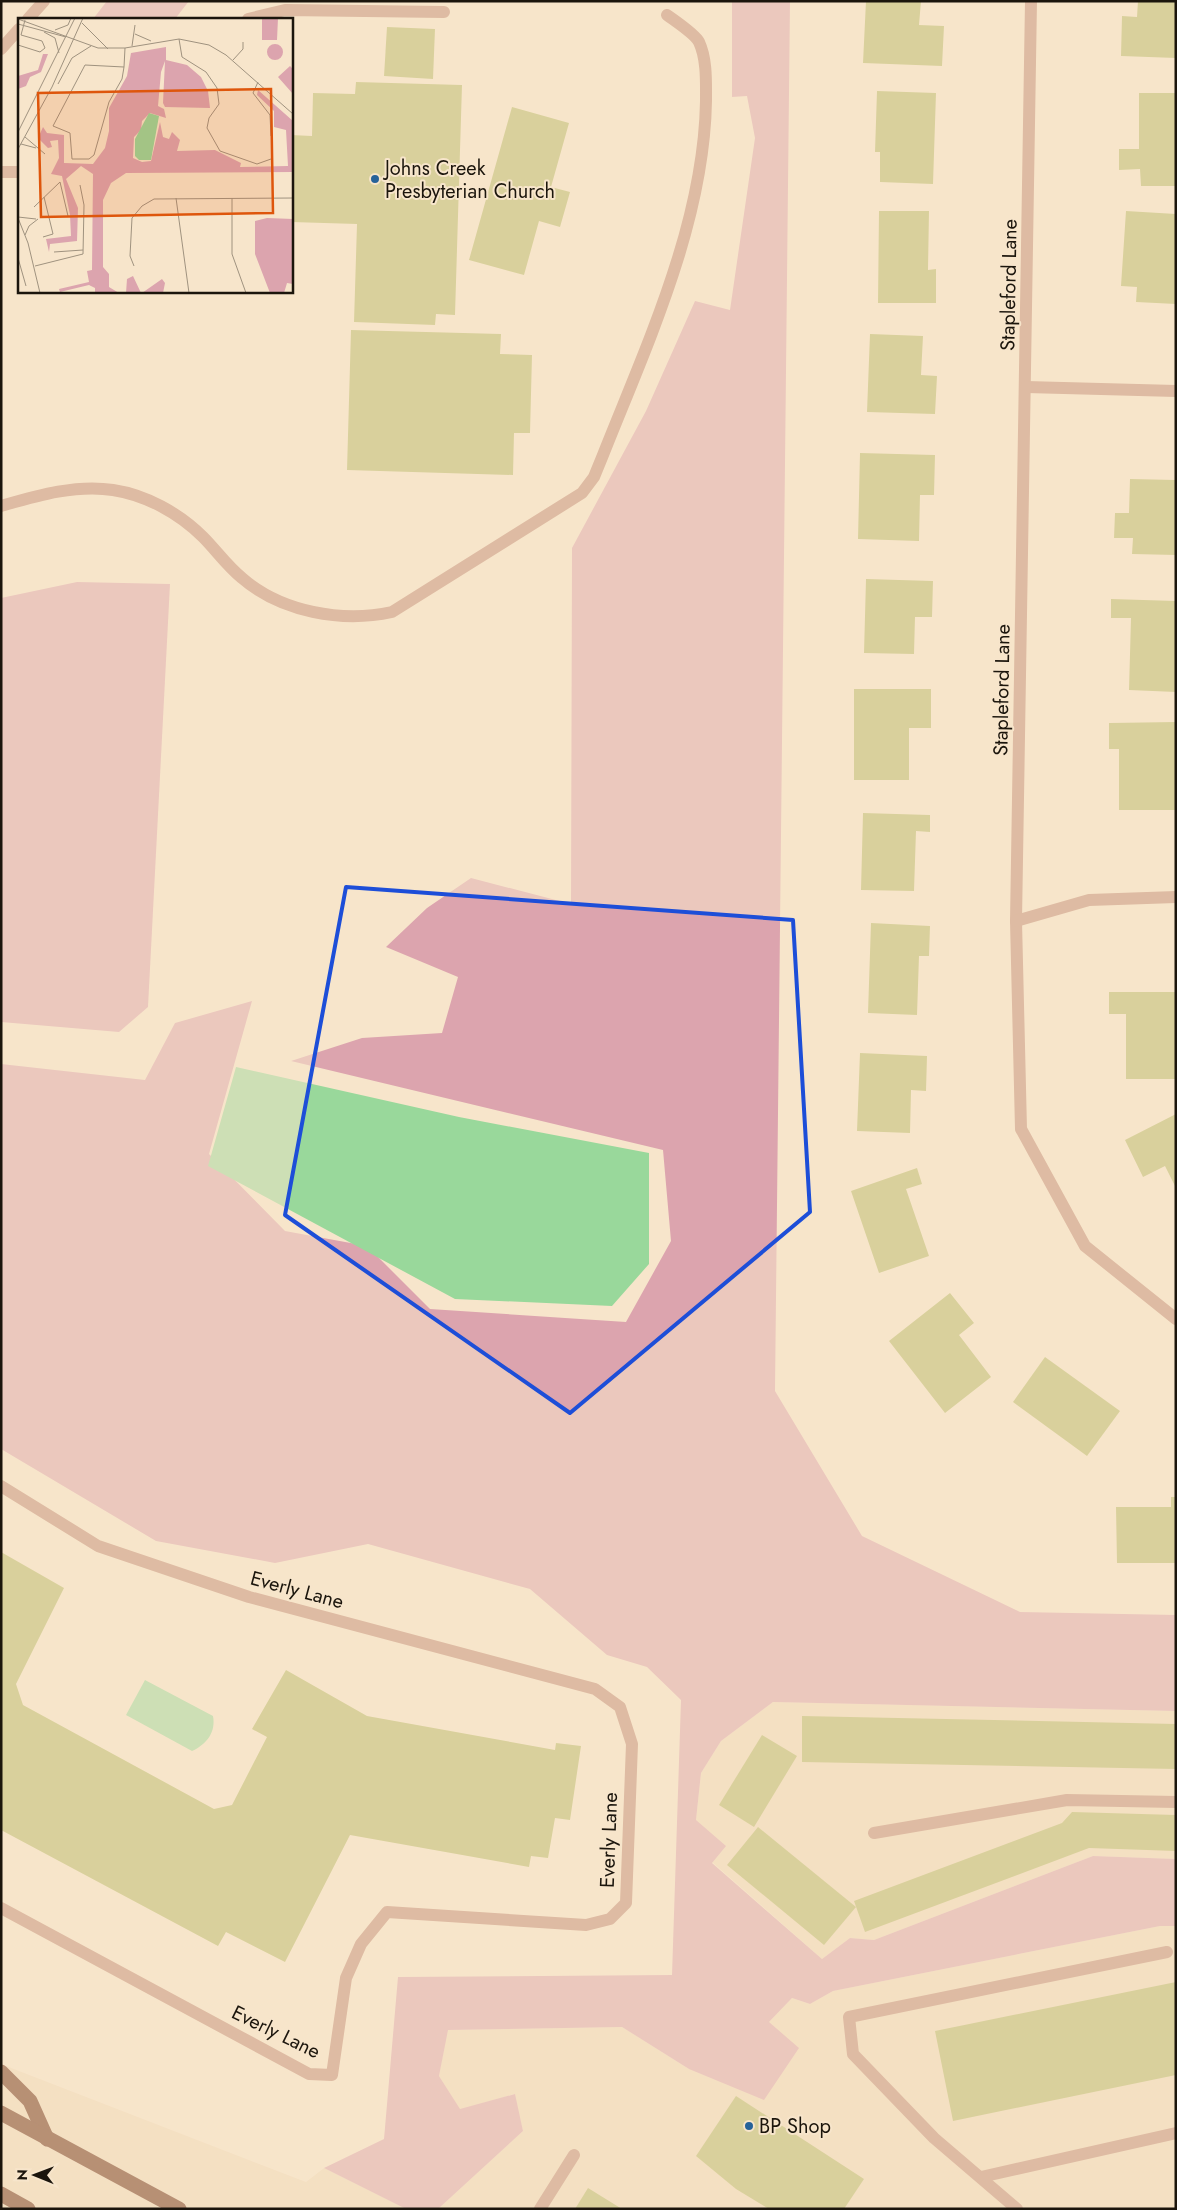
<svg xmlns="http://www.w3.org/2000/svg" width="1177" height="2210" font-family="Jost,sans-serif">
<style>
.built{fill:#f0d9b9}
.green{fill:#dca4ae}
.water{fill:#99d89b}
.building{fill:#b4b764}
.lines{fill:none;stroke-linecap:round;stroke-linejoin:round}
.minor{stroke:#bf8873;stroke-width:12}
.highway{stroke:#68280d;stroke-width:15}
.marked{fill:none;stroke:#1d4ed8;stroke-width:4;stroke-linejoin:round}
.poi-dot{fill:#266299;stroke:#f7e5cb;stroke-width:2}
.labels{text-anchor:middle;dominant-baseline:central;stroke-width:4;stroke-linejoin:round;paint-order:stroke}
.poi-label{font-size:20px;fill:#1b150c;stroke:#f7e5cb;text-anchor:start}
.street-label{font-size:20px;fill:#1b150c;stroke:#f7e5cb}
.inset-road{fill:none;stroke:#9f927f;stroke-width:1}
.view{fill:#de560c;fill-opacity:0.15;stroke:#de560c;stroke-width:2.5}
.inset-edge{fill:none;stroke:#1b150c;stroke-width:2.5}
</style>
<rect width="100%" height="100%" fill="#f7e5cb"/>
<!-- built -->
<g class="built">
<polygon points="773,1702 1176,1711 1176,1859 1093,1856 874,1940 850,1938 822,1959 712,1862 696,1820 701,1773 721,1741"/>
<polygon points="1160,1926 1176,1926 1176,2209 438,2209 523,2131 514,2094 460,2110 439,2076 447,2030 622,2027 689,2069 769,2022 792,1998 810,2004 833,1991"/>
<polygon points="1,2064 306,2182 324,2168 406,2209 1,2209"/>
</g>
<!-- green -->
<g class="green">
<polygon points="107,1 189,1 175,19 93,19"/>
<polygon points="732,1 790,1 775,1391 862,1536 1020,1612 1176,1615 1176,1711 773,1702 721,1741 701,1773 696,1820 726,1846 712,1863 822,1959 850,1938 874,1940 1093,1856 1176,1859 1176,1926 1160,1926 833,1991 810,2004 792,1998 769,2022 799,2048 764,2100 689,2069 622,2027 448,2030 439,2076 460,2109 515,2094 523,2131 438,2209 406,2209 324,2168 384,2139 398,1977 672,1975 681,1700 647,1667 607,1655 530,1589 368,1544 275,1563 156,1541 1,1449 1,1064 145,1080 175,1023 252,1001 209,1154 285,1231 367,1246 430,1309 626,1322 671,1241 663,1150 291,1061 362,1038 442,1033 458,977 386,947 427,908 471,878 571,904 572,548 646,411 695,301 730,310 755,138 747,96 732,97"/>
<polygon points="77,582 170,584 148,1007 119,1032 1,1022 1,598"/>
</g>
<!-- water -->
<g class="water">
<polygon points="236,1067 459,1117 649,1153 649,1264 612,1306 455,1299 208,1166"/>
<path d="M145,1680L213,1716C216,1732 207,1744 192,1751L126,1715Z"/>
</g>
<!-- building -->
<g class="building">
<polygon points="866,1 921,1 919,25 944,26 942,66 863,63"/>
<polygon points="1138,1 1176,1 1176,58 1121,56 1122,16 1137,17"/>
<polygon points="387,27 435,29 433,79 384,76"/>
<polygon points="356,82 462,85 455,315 436,314 435,325 354,322 357,224 291,222 291,135 312,136 313,93 355,94"/>
<polygon points="877,91 936,93 933,184 880,182 880,152 875,152"/>
<polygon points="1139,93 1176,93 1176,186 1141,186 1140,169 1119,170 1119,149 1139,149"/>
<polygon points="512,107 569,123 551,187 570,192 560,227 539,221 524,275 469,260"/>
<polygon points="879,211 929,211 928,270 936,269 936,303 878,303"/>
<polygon points="1126,211 1176,214 1176,304 1136,302 1137,287 1121,286"/>
<polygon points="351,330 501,334 500,354 532,355 530,433 514,433 513,475 347,470"/>
<polygon points="870,334 923,336 921,375 937,376 935,414 867,412"/>
<polygon points="860,453 935,455 934,495 920,495 919,541 858,539"/>
<polygon points="1130,479 1176,480 1176,555 1132,554 1133,538 1114,538 1115,513 1129,513"/>
<polygon points="866,579 933,581 932,617 915,617 914,654 864,653"/>
<polygon points="1111,599 1176,601 1176,692 1129,690 1131,618 1111,618"/>
<polygon points="854,689 931,689 931,728 909,728 909,780 854,780"/>
<polygon points="1176,722 1176,810 1119,810 1119,749 1109,749 1109,723"/>
<polygon points="863,813 930,815 930,832 916,831 914,891 861,890"/>
<polygon points="871,923 930,926 929,956 919,956 917,1015 868,1013"/>
<polygon points="1109,992 1176,992 1176,1079 1126,1079 1126,1014 1109,1014"/>
<polygon points="860,1053 927,1056 926,1091 911,1090 910,1133 857,1131"/>
<polygon points="1176,1114 1176,1188 1165,1166 1143,1177 1125,1140"/>
<polygon points="917,1168 922,1184 906,1189 929,1256 879,1273 851,1191"/>
<polygon points="950,1293 974,1323 959,1335 991,1377 945,1413 889,1341"/>
<polygon points="1045,1357 1120,1411 1087,1456 1013,1402"/>
<polygon points="1171,1497 1176,1497 1176,1563 1117,1563 1116,1507 1171,1507"/>
<polygon points="1,1552 64,1588 16,1684 23,1705 214,1809 232,1805 267,1737 252,1729 286,1670 367,1716 555,1750 556,1743 581,1746 570,1820 555,1818 548,1858 531,1856 529,1867 350,1835 285,1962 226,1932 218,1946 1,1830"/>
<polygon points="802,1716 1176,1724 1176,1769 802,1762"/>
<polygon points="762,1735 797,1756 754,1827 719,1805"/>
<polygon points="1072,1812 1176,1815 1176,1851 1089,1848 865,1932 854,1901 1062,1823"/>
<polygon points="758,1827 856,1907 824,1945 727,1865"/>
<polygon points="1176,1982 1176,2075 953,2121 935,2031"/>
<polygon points="736,2096 864,2179 844,2209 769,2209 736,2189 696,2156"/>
<polygon points="588,2188 622,2209 575,2209"/>
</g>
<g class="lines">
<!-- minor -->
<g class="minor">
<polyline points="1031,1 1016,921 1021,1129 1085,1246 1176,1319"/>
<polyline points="28,19 44,1"/>
<polyline points="248,19 285,10 444,12"/>
<polyline points="1,49 19,29"/>
<polyline points="1,172 19,172"/>
<polyline points="1026,387 1176,391"/>
<path d="M1,506C36,496 76,484 113,490C146,495 179,513 203,537C216,550 227,566 242,578C281,612 342,623 392,612L582,493L594,477L603,455C647,344 704,223 706,101C706,82 707,59 699,42C695,34 675,21 667,15"/>
<polyline points="1016,921 1089,900 1176,897"/>
<polyline points="1,1486 98,1546 249,1597 595,1689 620,1707 632,1744 626,1903 610,1919 586,1925 387,1912 361,1944 346,1978 332,2075 309,2074 1,1908"/>
<polyline points="874,1833 1067,1800 1176,1802"/>
<polyline points="981,2177 1176,2133"/>
<polyline points="540,2209 574,2155"/>
<polyline points="1017,2209 934,2138 853,2054 849,2017 1167,1952"/>
</g>
<!-- highway -->
<g class="highway">
<polyline points="1,2072 30,2101 47,2139"/>
<polyline points="1,2113 179,2209"/>
<polyline points="1,2194 28,2209"/>
</g>
</g>
<!-- marked area -->
<path d="M0 0H1177V2210H0ZM346,887L793,920L810,1212L570,1413L285,1215Z" fill="#f7e5cb" fill-opacity=".55" fill-rule="evenodd"/>
<path class="marked" d="M346,887L793,920L810,1212L570,1413L285,1215Z"/>
<!-- markers -->
<g class="poi-dot">
<circle cx="375" cy="179" r="5"/>
<circle cx="749" cy="2126" r="5"/>
</g>
<g class="labels">
<!-- poi labels -->
<g class="poi-label">
<text x="385" y="168">Johns Creek<tspan x="385" dy="23">Presbyterian Church</tspan></text>
<text x="759" y="2126">BP Shop</text>
</g>
<!-- street labels -->
<g class="street-label">
<text transform="translate(1009 285) rotate(-89)">Stapleford Lane</text>
<text transform="translate(1002 690) rotate(-89)">Stapleford Lane</text>
<text transform="translate(297 1590) rotate(15)">Everly Lane</text>
<text transform="translate(609 1840) rotate(-88)">Everly Lane</text>
<text transform="translate(276 2032) rotate(26)">Everly Lane</text>
</g>
</g>
<!-- overview -->
<g transform="translate(18 18)">
<rect width="275" height="275" fill="#f7e5cb"/>
<path d="M244,0H260L259,22H244ZM249 34a8 8 0 1 1 16 0a8 8 0 1 1-16 0ZM148,29V42L169,47L183,59L190,73L192,90L147,89L145,85L147,43L143,54L140,88L146,91L148,100L132,95L124,103L123,112L116,119L115,140L124,144L133,143L142,104L145,119L151,121L154,114L162,122L159,133L197,132L223,145L222,149L270,148L268,112L256,109V93L239,77L240,72L275,103V154L108,155L93,165L85,182V249L91,256V269L101,275H77V270L71,267L42,274L41,271L71,264L69,253L74,252L75,156L63,148L48,161L60,190L59,223L32,226L31,234L28,221L53,218L52,197L44,158L33,156L41,140L40,122L32,123L34,129L30,130L20,120L25,109L29,115L46,117V145L75,146L87,130L91,113V90L109,58L113,35ZM25,36H30L23,54L12,59L8,68L0,71V58L20,52ZM272,48L275,51V76L260,59ZM249,200L275,201V266L269,265L266,275H252L237,236V203ZM115,258L123,275H108L109,261ZM144,261L147,265L145,275H124Z" fill="#dca4ae"/>
<path d="M131,95L141,98L133,142H121L117,138V121Z" fill="#99d89b"/>
<path class="inset-road" d="M0,1L80,30H107L161,21L191,27L208,37L275,96M64,5L90,31M0,6L48,19M37,12L50,7L53,0M26,14L37,20L41,35M117,16L133,23M161,21L164,39L188,54L199,70L201,86L191,100L189,110L202,133L239,146L253,141M0,27L22,34L27,30L24,23L3,17L7,2M114,28L117,7M215,42L225,31V24M106,49L104,61L91,84L76,137L71,141H54L52,115L35,108L67,47L106,49L107,30M240,64L235,75L252,97L253,118M40,66L54,40L73,28M0,114L57,0M7,119L27,136M3,126L18,130M0,131L34,69L65,0M158,180L171,275M214,180V236L228,275M16,189L42,164L50,198M0,199L18,201M0,200L10,225L22,275M7,217L11,208L20,201M25,219L35,216L26,179M36,234L65,232M0,240L8,268M17,248L65,236L66,187L62,167M116,248L112,238L114,200L124,188L136,181L275,180"/>
<path class="view" d="M253,71L255,195L23,199L20,75Z"/>
<rect width="275" height="275" class="inset-edge"/>
</g>
<!-- border -->
<rect width="1177" height="2210" fill="none" stroke="#1b150c" stroke-width="5"/>
<!-- north arrow -->
<g transform="translate(35 2175) rotate(271)" stroke="#f7e5cb" stroke-width="4" paint-order="stroke">
<path d="M0-4L9 19L0 12L-9 19Z" fill="#1b150c"/>
<text y="-8" font-size="14" font-weight="bold" text-anchor="middle" fill="#1b150c">N</text>
</g>
</svg>
